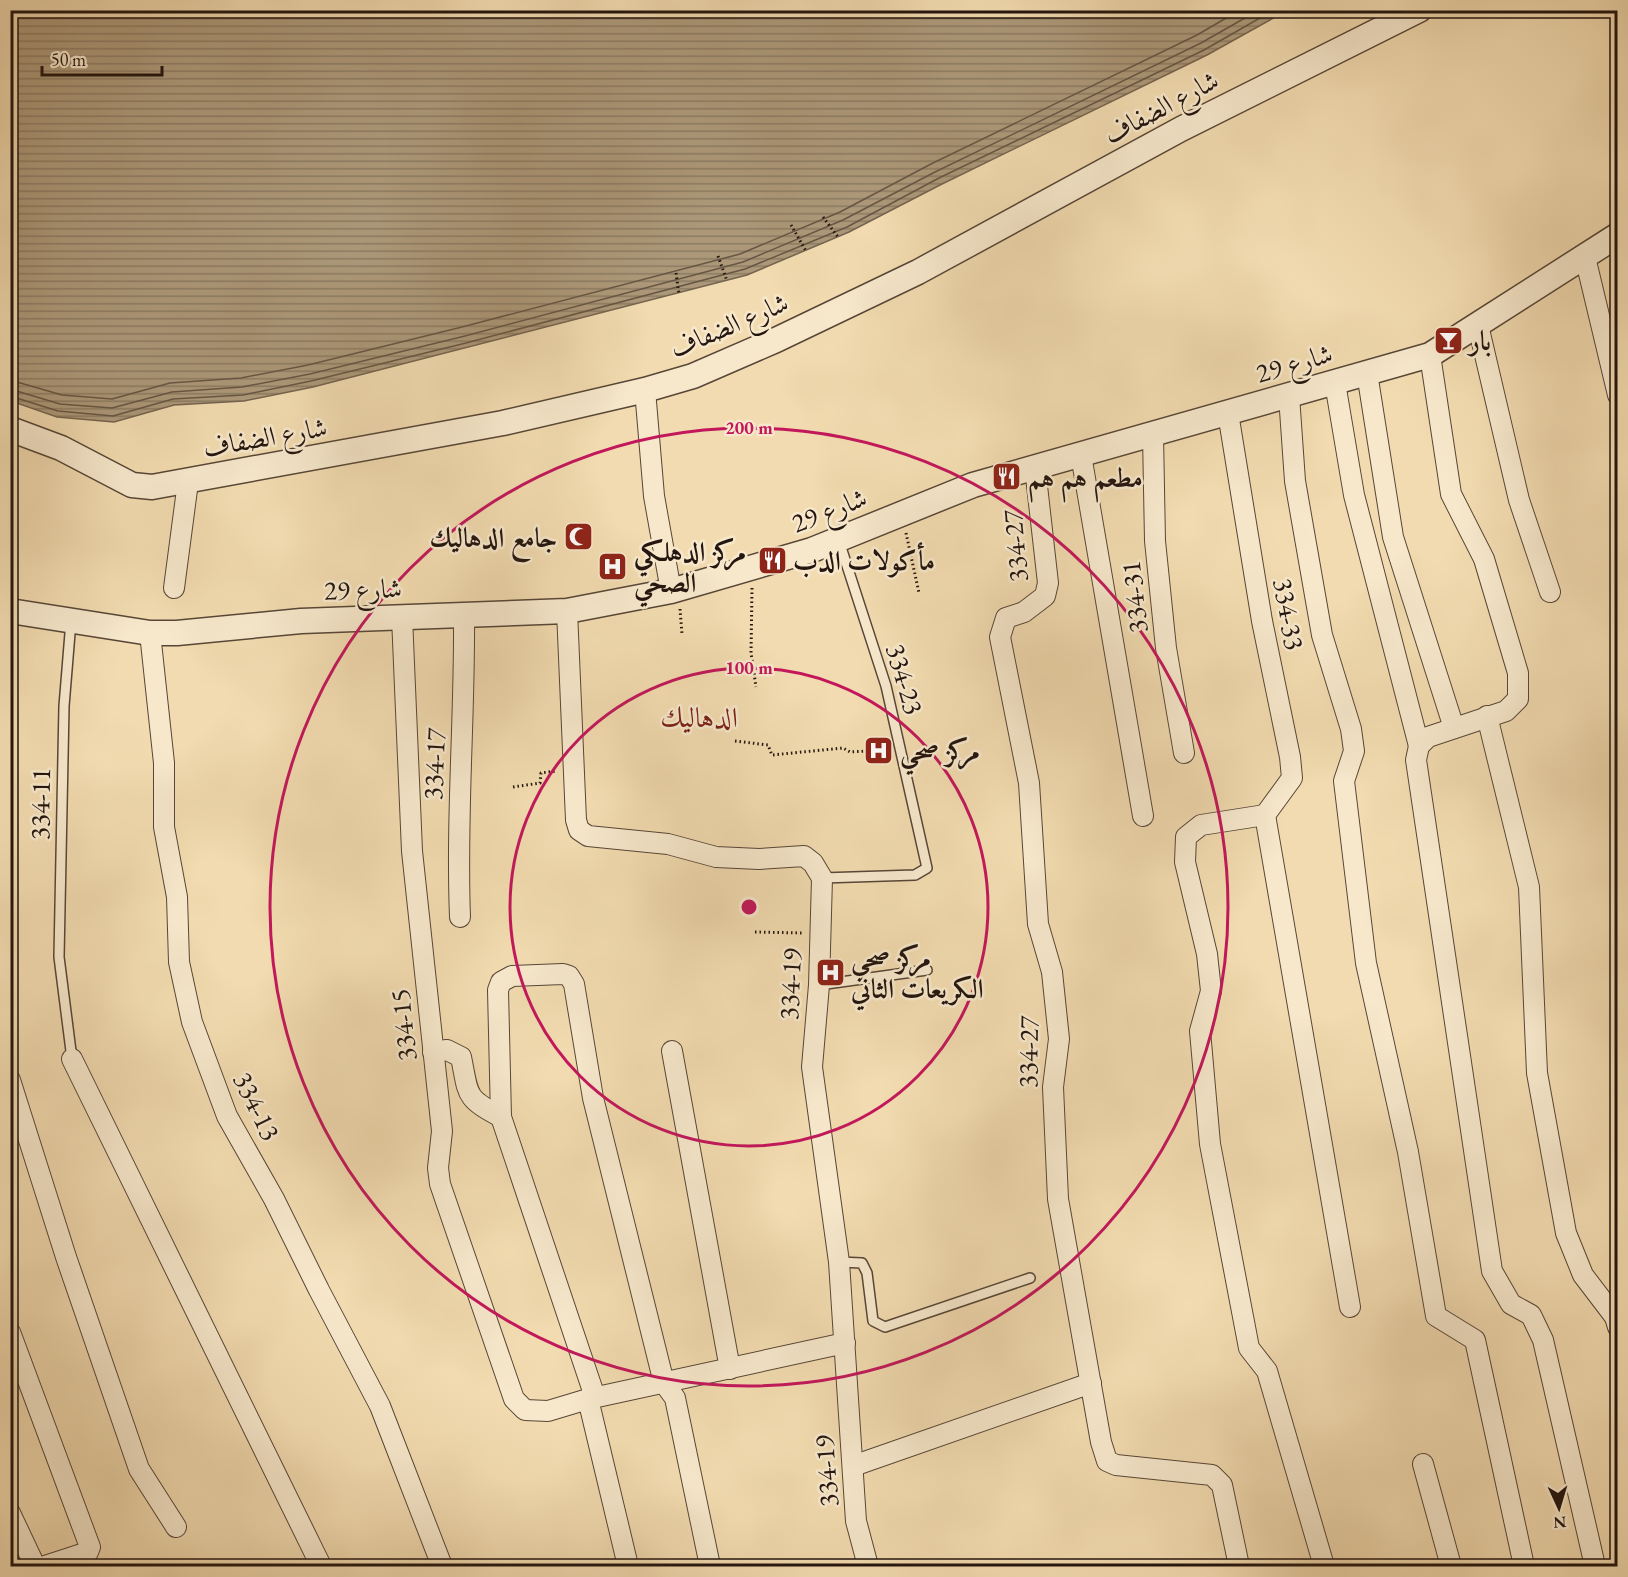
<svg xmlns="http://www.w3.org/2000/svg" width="1628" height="1577" font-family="'EB Garamond',Amiri,serif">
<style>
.water{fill:url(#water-rules);stroke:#75644f;stroke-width:1.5}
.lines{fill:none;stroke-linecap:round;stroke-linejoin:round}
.shore{stroke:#685644;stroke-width:1.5}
.service-casing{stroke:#574637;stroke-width:12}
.minor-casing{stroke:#574637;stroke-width:22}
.tertiary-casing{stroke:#574637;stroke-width:27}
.path{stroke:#23150f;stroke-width:3;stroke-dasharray:1.5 3;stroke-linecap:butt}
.service{stroke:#f7e8cc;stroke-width:9}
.minor{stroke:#f7e8cc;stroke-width:20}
.tertiary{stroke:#f7e8cc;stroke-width:24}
.ring{fill:none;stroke:#c2185b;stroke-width:3}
.labels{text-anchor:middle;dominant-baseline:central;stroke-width:5;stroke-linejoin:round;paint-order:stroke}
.street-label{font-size:27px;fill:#23150f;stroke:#f7e8cc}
.poi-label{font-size:27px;font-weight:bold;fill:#23150f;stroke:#f7e8cc;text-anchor:start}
.neighbourhood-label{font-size:28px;fill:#7a1f14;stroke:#f7e8cc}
.centre{fill:#c2185b;stroke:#f7e8cc;stroke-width:3}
.ring-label{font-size:18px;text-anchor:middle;font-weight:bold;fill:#c2185b;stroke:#f7e8cc;stroke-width:5;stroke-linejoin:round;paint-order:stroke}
</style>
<defs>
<pattern id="water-rules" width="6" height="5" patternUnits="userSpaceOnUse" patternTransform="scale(1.5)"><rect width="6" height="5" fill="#ac9879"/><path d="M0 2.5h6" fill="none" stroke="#8c7b62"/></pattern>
</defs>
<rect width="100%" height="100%" fill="#f2dbb0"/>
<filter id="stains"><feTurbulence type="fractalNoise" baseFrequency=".00333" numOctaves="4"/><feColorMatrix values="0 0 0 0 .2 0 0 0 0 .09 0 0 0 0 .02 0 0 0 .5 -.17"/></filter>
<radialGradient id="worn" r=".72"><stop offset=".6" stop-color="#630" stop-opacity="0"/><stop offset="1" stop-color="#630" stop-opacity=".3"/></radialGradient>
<!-- water -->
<polygon class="water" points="11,10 1286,10 1286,11 1207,55 942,184 849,232 747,275 313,387 244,401 174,405 114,422 57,417 11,401"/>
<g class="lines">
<!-- shore -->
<g class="shore">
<polyline points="10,380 62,395 112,399 170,383 241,378 308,365 462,327 740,254 840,212 931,164 1197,35 1240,10"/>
<polyline points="10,389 60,404 112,408 172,392 242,387 310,374 465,336 743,262 843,220 935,172 1201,43 1259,10"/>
<polyline points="10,396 58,411 113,416 173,399 243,395 311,381 466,343 745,269 847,227 939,178 1204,50 1274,10"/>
</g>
<defs>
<g id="service">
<polyline points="71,621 64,706 59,957 72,1059"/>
<polyline points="822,878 915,875 927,868 886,686 839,541"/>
<polyline points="819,985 927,970"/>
<polyline points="839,1262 862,1263 867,1273 873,1321 885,1327 1030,1278"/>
</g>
<g id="minor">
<polyline points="1585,257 1618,395"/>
<polyline points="1478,325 1519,500 1550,592"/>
<polyline points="1430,355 1451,494 1484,559 1518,673 1518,699 1506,711 1428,737 1419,746 1416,760 1492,1271 1511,1304 1531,1315 1543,1340 1595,1566"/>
<polyline points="1367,373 1393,537 1454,728"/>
<polyline points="1335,383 1354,495 1419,746"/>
<polyline points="645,390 654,496 671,591"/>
<polyline points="1289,396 1295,481 1322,635 1351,729 1354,751 1344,781 1366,963 1408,1152 1436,1316 1475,1340 1524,1566"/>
<polyline points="1228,413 1262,621 1290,757 1292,778 1265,815"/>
<polyline points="1153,435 1155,541 1166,648 1184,753"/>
<polyline points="1081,455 1143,816"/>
<polyline points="1035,468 1048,583 1045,596 1024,612 1006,618 1000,637 1029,783 1038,924 1052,972 1059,1039 1053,1087 1058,1199 1101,1442 1107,1461 1116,1465 1212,1475 1222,1485 1239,1566"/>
<polyline points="174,588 188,482"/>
<polyline points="567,611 576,820 579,830 588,836 668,844 716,857 759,859 804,856 813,863 822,878 819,985 812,1067 839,1262 856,1521 868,1566"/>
<polyline points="402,617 412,851 442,1131 438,1168 440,1184 514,1399 525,1410 548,1411 588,1399 845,1343"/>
<polyline points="150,633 164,763 164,827 177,897 179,962 192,1022 227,1116 274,1199 319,1290 380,1406 442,1566"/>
<polyline points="1487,716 1529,887 1537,1073 1566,1233 1583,1275 1615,1317 1618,1327"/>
<polyline points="1265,815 1201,825 1186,837 1185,862 1207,954 1211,991 1200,1031 1210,1144 1249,1348 1267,1371 1324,1566"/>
<polyline points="1265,815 1350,1307"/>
<path d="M460,917C456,816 465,716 464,615"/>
<polyline points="672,1051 730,1369"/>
<path d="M433,1052L447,1050L461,1057C469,1096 464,1097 501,1117"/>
<polyline points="72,1059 321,1566"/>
<polyline points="10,1080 66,1257 139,1469 176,1527"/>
<polyline points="10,1332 90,1547 88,1552 45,1566"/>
<polyline points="595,1397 501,1117 498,990 501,982 512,976 563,974 569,976 574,984 593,1098 664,1383 675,1398 710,1566"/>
<polyline points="588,1399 628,1566"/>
<polyline points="1423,1464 1451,1566"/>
<polyline points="853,1466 1091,1383"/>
<polyline points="10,1513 35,1566"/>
</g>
<g id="tertiary">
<polyline points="10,429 61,448 132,485 152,487 503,423 645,390 693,376 776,340 918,272 1181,129 1419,10"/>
<polyline points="10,611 150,633 177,633 301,621 567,611 671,591 812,550 973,485 1430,355 1618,235"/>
</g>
</defs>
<!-- service casing -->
<use href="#service" class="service-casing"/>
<!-- minor casing -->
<use href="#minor" class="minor-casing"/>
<!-- tertiary casing -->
<use href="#tertiary" class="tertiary-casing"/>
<!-- path -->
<g class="path">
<polyline points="823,217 838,237"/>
<polyline points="791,225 806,251"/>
<polyline points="718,256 727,281"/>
<polyline points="676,273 679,294"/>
<polyline points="906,533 919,593"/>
<polyline points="752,588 751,653 756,687"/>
<polyline points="680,609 682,634"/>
<polyline points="735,741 768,745 772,755 843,748 850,752 887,750"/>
<polyline points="513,787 540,783 541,773 556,771"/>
<polyline points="755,932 803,933"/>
</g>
<!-- service -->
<use href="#service" class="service"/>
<!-- minor -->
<use href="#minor" class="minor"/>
<!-- tertiary -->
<use href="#tertiary" class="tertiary"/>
</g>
<!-- distance rings -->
<g class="ring">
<circle cx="749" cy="907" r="239"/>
<circle cx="749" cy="907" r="479"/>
</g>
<!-- icons -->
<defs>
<symbol id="bar-square" viewBox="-11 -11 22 22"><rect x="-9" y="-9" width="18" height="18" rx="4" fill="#8f2418" stroke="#f7e8cc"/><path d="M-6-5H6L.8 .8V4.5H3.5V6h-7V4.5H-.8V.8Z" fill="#fff"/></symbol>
<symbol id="restaurant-square" viewBox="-11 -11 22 22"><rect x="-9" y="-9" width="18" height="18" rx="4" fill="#8f2418" stroke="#f7e8cc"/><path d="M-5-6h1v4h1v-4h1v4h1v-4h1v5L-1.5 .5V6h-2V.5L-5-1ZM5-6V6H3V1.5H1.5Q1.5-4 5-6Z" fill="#fff"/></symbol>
<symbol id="mosque-square" viewBox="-11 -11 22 22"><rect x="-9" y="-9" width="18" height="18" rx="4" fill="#8f2418" stroke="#f7e8cc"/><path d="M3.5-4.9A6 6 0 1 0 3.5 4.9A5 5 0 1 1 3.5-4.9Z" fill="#fff"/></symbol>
<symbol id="hospital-square" viewBox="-11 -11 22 22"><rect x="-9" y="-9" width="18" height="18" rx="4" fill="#8f2418" stroke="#f7e8cc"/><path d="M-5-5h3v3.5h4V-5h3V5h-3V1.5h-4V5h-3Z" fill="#fff"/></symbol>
</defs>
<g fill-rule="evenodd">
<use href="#bar-square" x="1432" y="324" width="33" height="33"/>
<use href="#restaurant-square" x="990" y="460" width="33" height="33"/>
<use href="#mosque-square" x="562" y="520" width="33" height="33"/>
<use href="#restaurant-square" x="756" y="544" width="33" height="33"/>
<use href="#hospital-square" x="596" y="550" width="33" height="33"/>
<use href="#hospital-square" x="862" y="734" width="33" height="33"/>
<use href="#hospital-square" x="814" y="956" width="33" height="33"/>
</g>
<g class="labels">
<!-- street labels -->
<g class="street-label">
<text transform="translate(1161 107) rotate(-28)">شارع الضفاف</text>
<text transform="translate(729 325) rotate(-23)">شارع الضفاف</text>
<text transform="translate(1294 363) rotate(-16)">شارع 29</text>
<text transform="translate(265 437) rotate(-10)">شارع الضفاف</text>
<text transform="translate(829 510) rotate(-21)">شارع 29</text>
<text transform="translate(1015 546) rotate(-95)">334-27</text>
<text transform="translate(363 589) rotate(-2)">شارع 29</text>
<text transform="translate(1134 597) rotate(-96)">334-31</text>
<text transform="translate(1289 614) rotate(80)">334-33</text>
<text transform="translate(905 679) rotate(74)">334-23</text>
<text transform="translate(434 764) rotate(-87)">334-17</text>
<text transform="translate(40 804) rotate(-89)">334-11</text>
<text transform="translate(790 984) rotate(-87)">334-19</text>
<text transform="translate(403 1025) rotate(-96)">334-15</text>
<text transform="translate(1028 1052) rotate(-89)">334-27</text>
<text transform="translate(257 1106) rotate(64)">334-13</text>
<text transform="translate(826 1471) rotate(-94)">334-19</text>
</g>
<!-- poi labels -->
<g class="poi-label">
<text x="1469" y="340">بار</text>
<text x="1028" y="477">مطعم هم هم</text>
<text x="557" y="537" text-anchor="end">جامع الدهاليك</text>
<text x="634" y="551">مركز الدهلكي<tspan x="634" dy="31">الصحي</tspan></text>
<text x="793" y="560">مأكولات الدب</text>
<text x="900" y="750">مركز صحي</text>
<text x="851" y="957">مركز صحي<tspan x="851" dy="31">الكريعات الثاني</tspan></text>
</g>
<!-- neighbourhood labels -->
<g class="neighbourhood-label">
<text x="699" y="717">الدهاليك</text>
</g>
</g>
<circle cx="749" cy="907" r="9" class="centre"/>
<g class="ring-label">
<text x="749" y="434">200 m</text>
<text x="749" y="674">100 m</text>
</g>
<!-- margin -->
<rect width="1628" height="1577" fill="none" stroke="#f2dbb0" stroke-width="36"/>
<rect x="12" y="12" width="1604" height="1553" fill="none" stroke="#23150f" stroke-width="3"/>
<rect x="18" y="18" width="1592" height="1541" fill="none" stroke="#23150f" stroke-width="1.5"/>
<!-- north arrow -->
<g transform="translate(1559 1508) rotate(176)" stroke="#f7e8cc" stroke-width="4.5" paint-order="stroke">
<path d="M0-4.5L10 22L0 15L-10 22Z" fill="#23150f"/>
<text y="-9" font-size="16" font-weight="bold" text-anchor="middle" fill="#23150f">N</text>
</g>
<!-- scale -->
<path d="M42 66v9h120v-9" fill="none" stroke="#23150f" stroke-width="3"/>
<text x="51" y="66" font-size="18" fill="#23150f" stroke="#f7e8cc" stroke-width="4.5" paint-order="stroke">50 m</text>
<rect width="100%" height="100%" filter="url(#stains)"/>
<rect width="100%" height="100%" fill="url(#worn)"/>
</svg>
